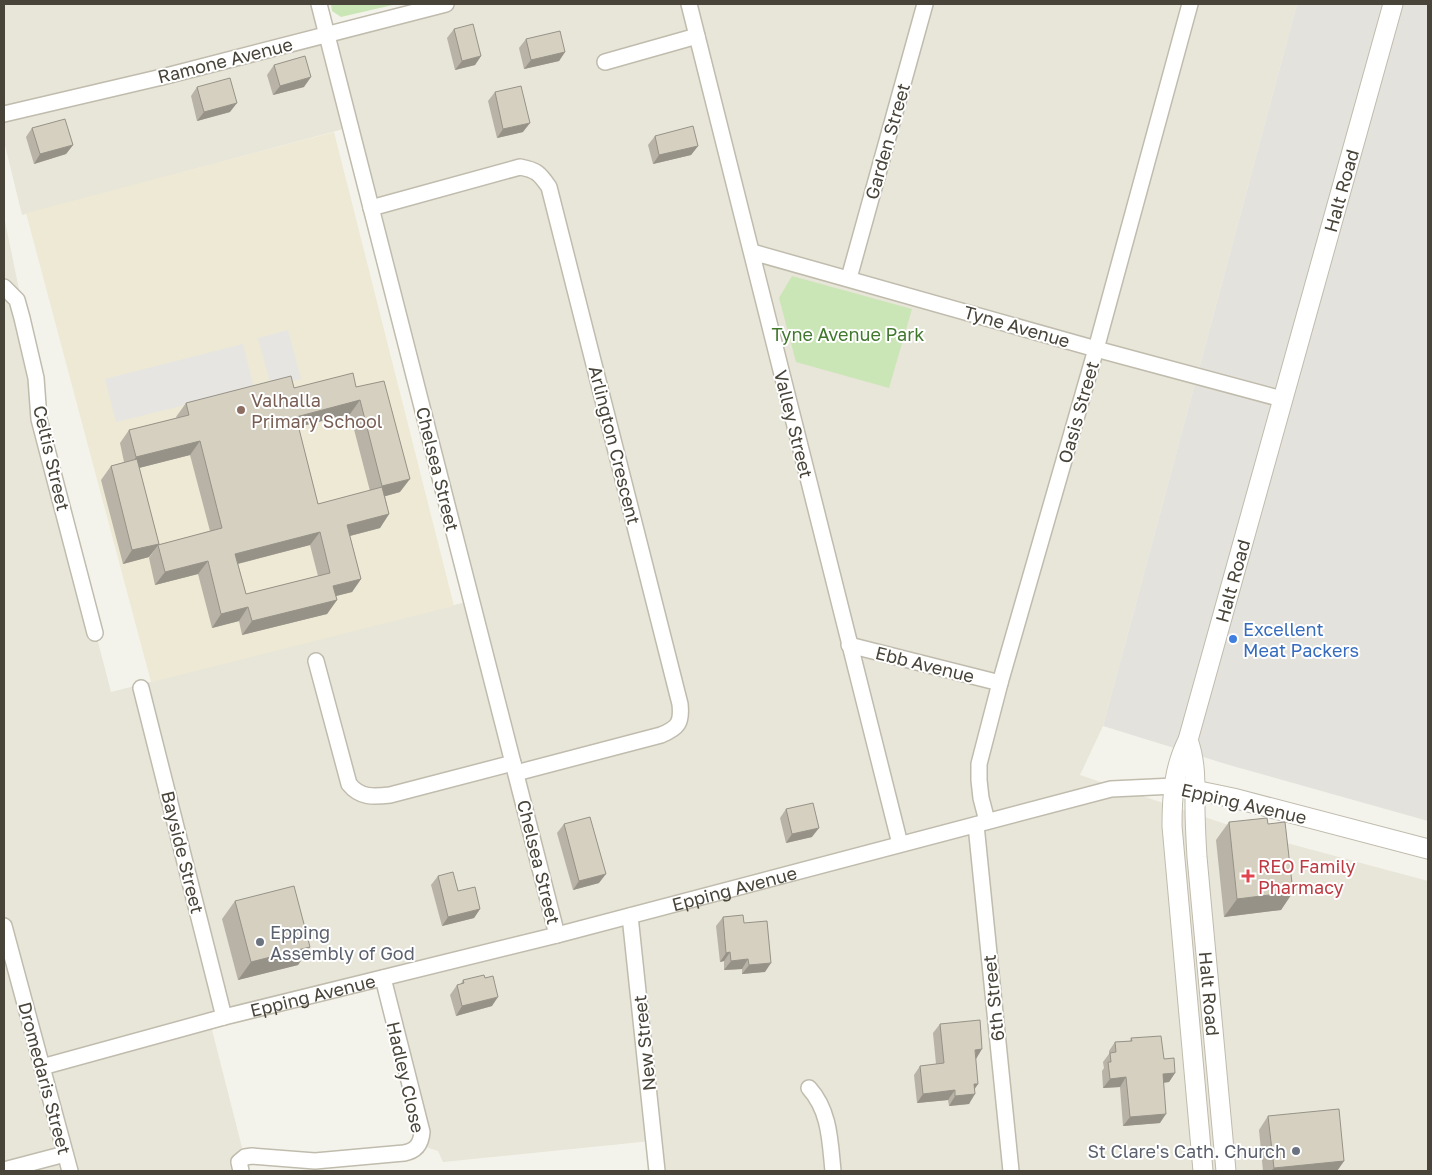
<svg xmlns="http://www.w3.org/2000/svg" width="1432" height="1175" font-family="'Golos Text',sans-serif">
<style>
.residential{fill:#e8e5d9}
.industrial{fill:#e4e2dc}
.education{fill:#ede9d5}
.green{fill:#cbe6b6}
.parking{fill:#e6e5e2}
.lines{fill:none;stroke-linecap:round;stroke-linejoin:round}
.minor-casing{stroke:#c0bcad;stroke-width:18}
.tertiary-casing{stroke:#c0bcad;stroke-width:21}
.minor{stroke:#fff;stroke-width:15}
.tertiary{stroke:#fff;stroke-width:19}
.wall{fill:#b8b3a6;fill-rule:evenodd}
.shaded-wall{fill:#969287}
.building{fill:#d6d0c1;stroke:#969287;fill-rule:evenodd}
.education-dot{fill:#8d6e63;stroke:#fff;stroke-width:2}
.shop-dot{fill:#3f7fe0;stroke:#fff;stroke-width:2}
.health-dot{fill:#e0444e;stroke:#fff;stroke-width:2}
.worship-dot{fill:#6b7280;stroke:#fff;stroke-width:2}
.labels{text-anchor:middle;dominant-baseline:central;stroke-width:4;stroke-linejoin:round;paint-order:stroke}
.street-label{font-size:18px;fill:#484439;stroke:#fff}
.park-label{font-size:18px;fill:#41782e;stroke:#fff}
.education-label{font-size:18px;fill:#785e54;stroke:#fff;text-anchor:start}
.shop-label{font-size:18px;fill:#366cbe;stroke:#fff;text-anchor:start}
.health-label{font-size:18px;fill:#be3a42;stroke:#fff;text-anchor:start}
.worship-label{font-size:18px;fill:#5b616d;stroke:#fff;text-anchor:start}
</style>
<rect width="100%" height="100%" fill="#f4f3eb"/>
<!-- residential -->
<polygon class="residential" points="4,4 318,4 325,33 440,4 1297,4 1103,726 1080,775 1261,836 1428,881 1428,1171 655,1171 651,1141 443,1162 438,1151 420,1145 385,980 210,1022 248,1171 4,1171 4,216 37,378 40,418 111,692 474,600 351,127 22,215 4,141"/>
<!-- industrial -->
<polygon class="industrial" points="1297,4 1428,4 1428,821 1229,765 1103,726"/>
<!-- education -->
<polygon class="education" points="334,132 454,606 151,682 26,213"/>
<!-- green -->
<g class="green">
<polygon points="331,4 397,4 341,17 332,11"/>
<polygon points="792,276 912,309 889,388 796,362 779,298"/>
</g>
<!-- parking -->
<g class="parking">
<polygon points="288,330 301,379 271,386 258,338"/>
<polygon points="243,344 254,388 116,422 105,379"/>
</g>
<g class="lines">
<defs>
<g id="minor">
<polyline points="319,4 557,935"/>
<polyline points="689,4 900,844"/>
<polyline points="605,62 697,36"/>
<polyline points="4,114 162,77 446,4"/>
<path d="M371,208L520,167C537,170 540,174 549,187L680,704C682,723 678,728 661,735L516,773"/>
<polyline points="752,252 1096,349 1282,399"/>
<polyline points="849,278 925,4"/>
<polyline points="4,287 17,300 22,318 36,378 39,419 95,633"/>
<polyline points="849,645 1000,683"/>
<path d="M316,661L349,784C360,798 374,797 390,795L513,763"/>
<polyline points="141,688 224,1017"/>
<polyline points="987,821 981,798 979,780 979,764 1000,683 1096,349 1190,4"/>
<polyline points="976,825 1011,1171"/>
<polyline points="630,916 657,1171"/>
<polyline points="4,926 70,1171"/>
<path id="s1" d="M42,1067L224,1017L557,935L1111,789L1174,786"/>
<path d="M809,1088C830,1111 830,1142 833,1171"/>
<polyline points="4,1170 65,1154"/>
<path d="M241,1171L239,1162L245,1157L252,1156L315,1161L404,1153C416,1151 421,1144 422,1132L383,978"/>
</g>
<g id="tertiary">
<path id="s2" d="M1188,740C1196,762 1195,784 1195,806C1195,823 1196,840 1197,857L1226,1171"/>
<polyline points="1185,788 1233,798 1428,849"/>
<path id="s3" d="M1203,1171L1172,826C1172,796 1174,767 1188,740L1393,4"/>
</g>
</defs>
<!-- minor casing -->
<use href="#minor" class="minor-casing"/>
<!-- tertiary casing -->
<use href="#tertiary" class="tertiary-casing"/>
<!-- minor -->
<use href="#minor" class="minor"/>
<!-- tertiary -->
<use href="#tertiary" class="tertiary"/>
</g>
<!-- wall -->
<g class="wall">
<polygon points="454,29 481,56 475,65 455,70 447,38"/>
<polygon points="526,39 565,52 559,61 524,69 519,48"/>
<polygon points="274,65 304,87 273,95 267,75"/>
<polygon points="197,87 230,112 197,121 191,96"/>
<polygon points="495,92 523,132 497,138 488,101"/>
<polygon points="32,128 73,145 66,154 34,164 26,137"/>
<polygon points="655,136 698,146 691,155 653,164 648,145"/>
<path d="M356,387L400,492L385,496L389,514L380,528L350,536L361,579L352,592L336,596L337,600L327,614L242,635L239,621L212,628L198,574L155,585L149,558L158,545L210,531L190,455L139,468L159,544L149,557L123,564L101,480L111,466L124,462L120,443L129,430L177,418L176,417L186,403L294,388ZM350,414L370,491L318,504L298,427ZM310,545L318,576L246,594L238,564Z"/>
<polygon points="786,809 812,837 786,843 780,818"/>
<polygon points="1229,822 1268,824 1293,892 1281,910 1224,917 1216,840"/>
<polygon points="564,824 599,883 573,890 557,833"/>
<polygon points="438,876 480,909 474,918 442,926 431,885"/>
<polygon points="235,901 310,947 298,965 238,980 222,919"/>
<polygon points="723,917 744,923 765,972 742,974 742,969 724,970 724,961 720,962 716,926"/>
<polygon points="463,980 492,1006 456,1016 450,995 457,985 460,985"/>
<polygon points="940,1024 976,1058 975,1090 969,1104 949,1106 948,1100 917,1103 914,1075 920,1066 936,1064 933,1033"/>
<polygon points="1131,1038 1164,1059 1175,1073 1169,1082 1164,1083 1160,1123 1123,1126 1120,1087 1103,1088 1102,1071 1104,1068 1103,1062 1109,1054 1109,1051 1115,1042 1130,1041"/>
<polygon points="1268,1116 1344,1161 1337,1171 1263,1171 1259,1130"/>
</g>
<!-- shaded-wall -->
<g class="shaded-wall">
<polygon points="565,52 559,61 524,69 531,60"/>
<polygon points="481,56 475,65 455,70 462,61"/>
<polygon points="311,77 304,87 273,95 280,86"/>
<polygon points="237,103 230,112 197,121 204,112"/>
<polygon points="530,123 523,132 497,138 503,129"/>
<polygon points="73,145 66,154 34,164 40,154"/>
<polygon points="698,146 691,155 653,164 659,155"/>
<polygon points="360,400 350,414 286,430 296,417"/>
<polygon points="200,441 190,455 127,471 136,457"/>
<polygon points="410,479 400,492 372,500 382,486"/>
<polygon points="389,514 380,528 338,539 347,525"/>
<polygon points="320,532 310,545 225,567 235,554"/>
<polygon points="159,544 149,557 123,564 132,550"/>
<polygon points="208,561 198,574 155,585 165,572"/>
<polygon points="361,579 352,592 324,599 333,586"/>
<polygon points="337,600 327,614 242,635 252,621"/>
<polygon points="248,607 239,621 212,628 221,614"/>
<polygon points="819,828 812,837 786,843 792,834"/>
<polygon points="606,874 599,883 573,890 579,881"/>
<polygon points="1293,892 1281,910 1224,917 1237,899"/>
<polygon points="480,909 474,918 442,926 448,917"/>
<polygon points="310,947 298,965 238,980 251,962"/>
<polygon points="730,952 724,961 720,962 726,953"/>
<polygon points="748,959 742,969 724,970 731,961"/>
<polygon points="771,963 765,972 742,974 749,965"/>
<polygon points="498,997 492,1006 456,1016 462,1006"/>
<polygon points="982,1049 976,1059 975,1050"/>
<polygon points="1175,1073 1169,1082 1157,1083 1163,1074"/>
<polygon points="1126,1077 1120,1087 1103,1088 1110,1079"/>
<polygon points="974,1084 978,1084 972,1093"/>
<polygon points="955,1090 948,1100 917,1103 923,1094"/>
<polygon points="975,1094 969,1104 949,1106 955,1096"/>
<polygon points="1166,1114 1160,1123 1123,1126 1130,1117"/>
<polygon points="1344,1161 1337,1171 1271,1171 1274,1168"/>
</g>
<!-- building -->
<g class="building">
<polygon points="473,24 481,56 462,61 454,29"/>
<polygon points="560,31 565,52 531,60 526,39"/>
<polygon points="305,56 311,77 280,86 274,65"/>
<polygon points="230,78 237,103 204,112 197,87"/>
<polygon points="521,86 530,123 503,129 495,92"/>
<polygon points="65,119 73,145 40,154 32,128"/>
<polygon points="693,126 698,146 659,155 655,136"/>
<path d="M353,373L356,387L384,381L410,479L382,486L360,400L296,417L318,504L382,487L389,514L347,525L361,579L333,586L337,600L252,621L248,607L221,614L208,561L165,572L158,545L222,528L200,441L136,457L129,430L189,415L186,403L291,376L294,388ZM320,532L330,573L246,594L235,554Z"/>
<polygon points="137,459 159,544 132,550 111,466"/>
<polygon points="813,803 819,828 792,834 786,809"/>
<polygon points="590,817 606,874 579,881 564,824"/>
<polygon points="1267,818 1268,824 1285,822 1293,892 1237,899 1229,822"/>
<polygon points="453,872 458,891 475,887 480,909 448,917 438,876"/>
<polygon points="294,886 310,947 251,962 235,901"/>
<polygon points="743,915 744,923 767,921 771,963 749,965 748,959 731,961 730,952 726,953 723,917"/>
<polygon points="484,975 485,978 493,976 498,997 462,1006 457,985 464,983 463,980"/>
<polygon points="980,1020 982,1049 975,1050 978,1084 974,1084 975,1094 955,1096 955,1090 923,1094 920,1066 944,1063 940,1024"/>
<polygon points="1161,1036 1164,1059 1174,1058 1175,1073 1163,1074 1166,1114 1130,1117 1126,1077 1110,1079 1108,1062 1111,1062 1110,1053 1116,1052 1115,1042 1132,1041 1131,1038"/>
<polygon points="1339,1109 1344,1161 1274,1168 1268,1116"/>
</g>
<!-- markers -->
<circle class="education-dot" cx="241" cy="410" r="5"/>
<circle class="shop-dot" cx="1233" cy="639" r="5"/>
<path class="health-dot" d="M1245.5 868.5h5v5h5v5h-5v5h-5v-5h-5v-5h5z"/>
<g class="worship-dot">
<circle cx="260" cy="942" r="5"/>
<circle cx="1296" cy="1151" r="5"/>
</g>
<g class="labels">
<!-- street labels -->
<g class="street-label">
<text transform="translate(225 60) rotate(-14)">Ramone Avenue</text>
<text transform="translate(887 141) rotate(-74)">Garden Street</text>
<text stroke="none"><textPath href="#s3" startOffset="1005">Halt Road</textPath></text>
<text transform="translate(1017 326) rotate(16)">Tyne Avenue</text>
<text transform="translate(1078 412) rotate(-74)">Oasis Street</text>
<text transform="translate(794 424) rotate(76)">Valley Street</text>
<text transform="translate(615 445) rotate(76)">Arlington Crescent</text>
<text transform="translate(52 458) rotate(77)">Celtis Street</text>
<text transform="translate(438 469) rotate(76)">Chelsea Street</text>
<text stroke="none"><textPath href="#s3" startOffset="600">Halt Road</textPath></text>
<text transform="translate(925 664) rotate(14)">Ebb Avenue</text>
<text transform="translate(1244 803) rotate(13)">Epping Avenue</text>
<text transform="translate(183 852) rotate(76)">Bayside Street</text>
<text transform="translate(539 862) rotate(76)">Chelsea Street</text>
<text stroke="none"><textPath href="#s1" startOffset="715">Epping Avenue</textPath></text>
<text stroke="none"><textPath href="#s2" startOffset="255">Halt Road</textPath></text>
<text stroke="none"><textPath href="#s1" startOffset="280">Epping Avenue</textPath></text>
<text transform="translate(993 998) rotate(-96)">6th Street</text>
<text transform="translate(644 1043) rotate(-96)">New Street</text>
<text transform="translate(406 1077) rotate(77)">Hadley Close</text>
<text transform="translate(45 1078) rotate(75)">Dromedaris Street</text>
</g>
<!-- park labels -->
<g class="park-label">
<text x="848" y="334">Tyne Avenue Park</text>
</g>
<!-- education labels -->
<g class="education-label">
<text x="251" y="400">Valhalla<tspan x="251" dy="21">Primary School</tspan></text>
</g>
<!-- shop labels -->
<g class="shop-label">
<text x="1243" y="629">Excellent<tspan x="1243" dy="21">Meat Packers</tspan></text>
</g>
<!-- health labels -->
<g class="health-label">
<text x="1258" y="866">REO Family<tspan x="1258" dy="21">Pharmacy</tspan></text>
</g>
<!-- worship labels -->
<g class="worship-label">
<text x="270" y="932">Epping<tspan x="270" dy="21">Assembly of God</tspan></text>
<text x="1286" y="1151" text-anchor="end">St Clare's Cath. Church</text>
</g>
</g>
<!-- border -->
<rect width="1432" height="1175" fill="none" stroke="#484439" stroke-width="10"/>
</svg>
